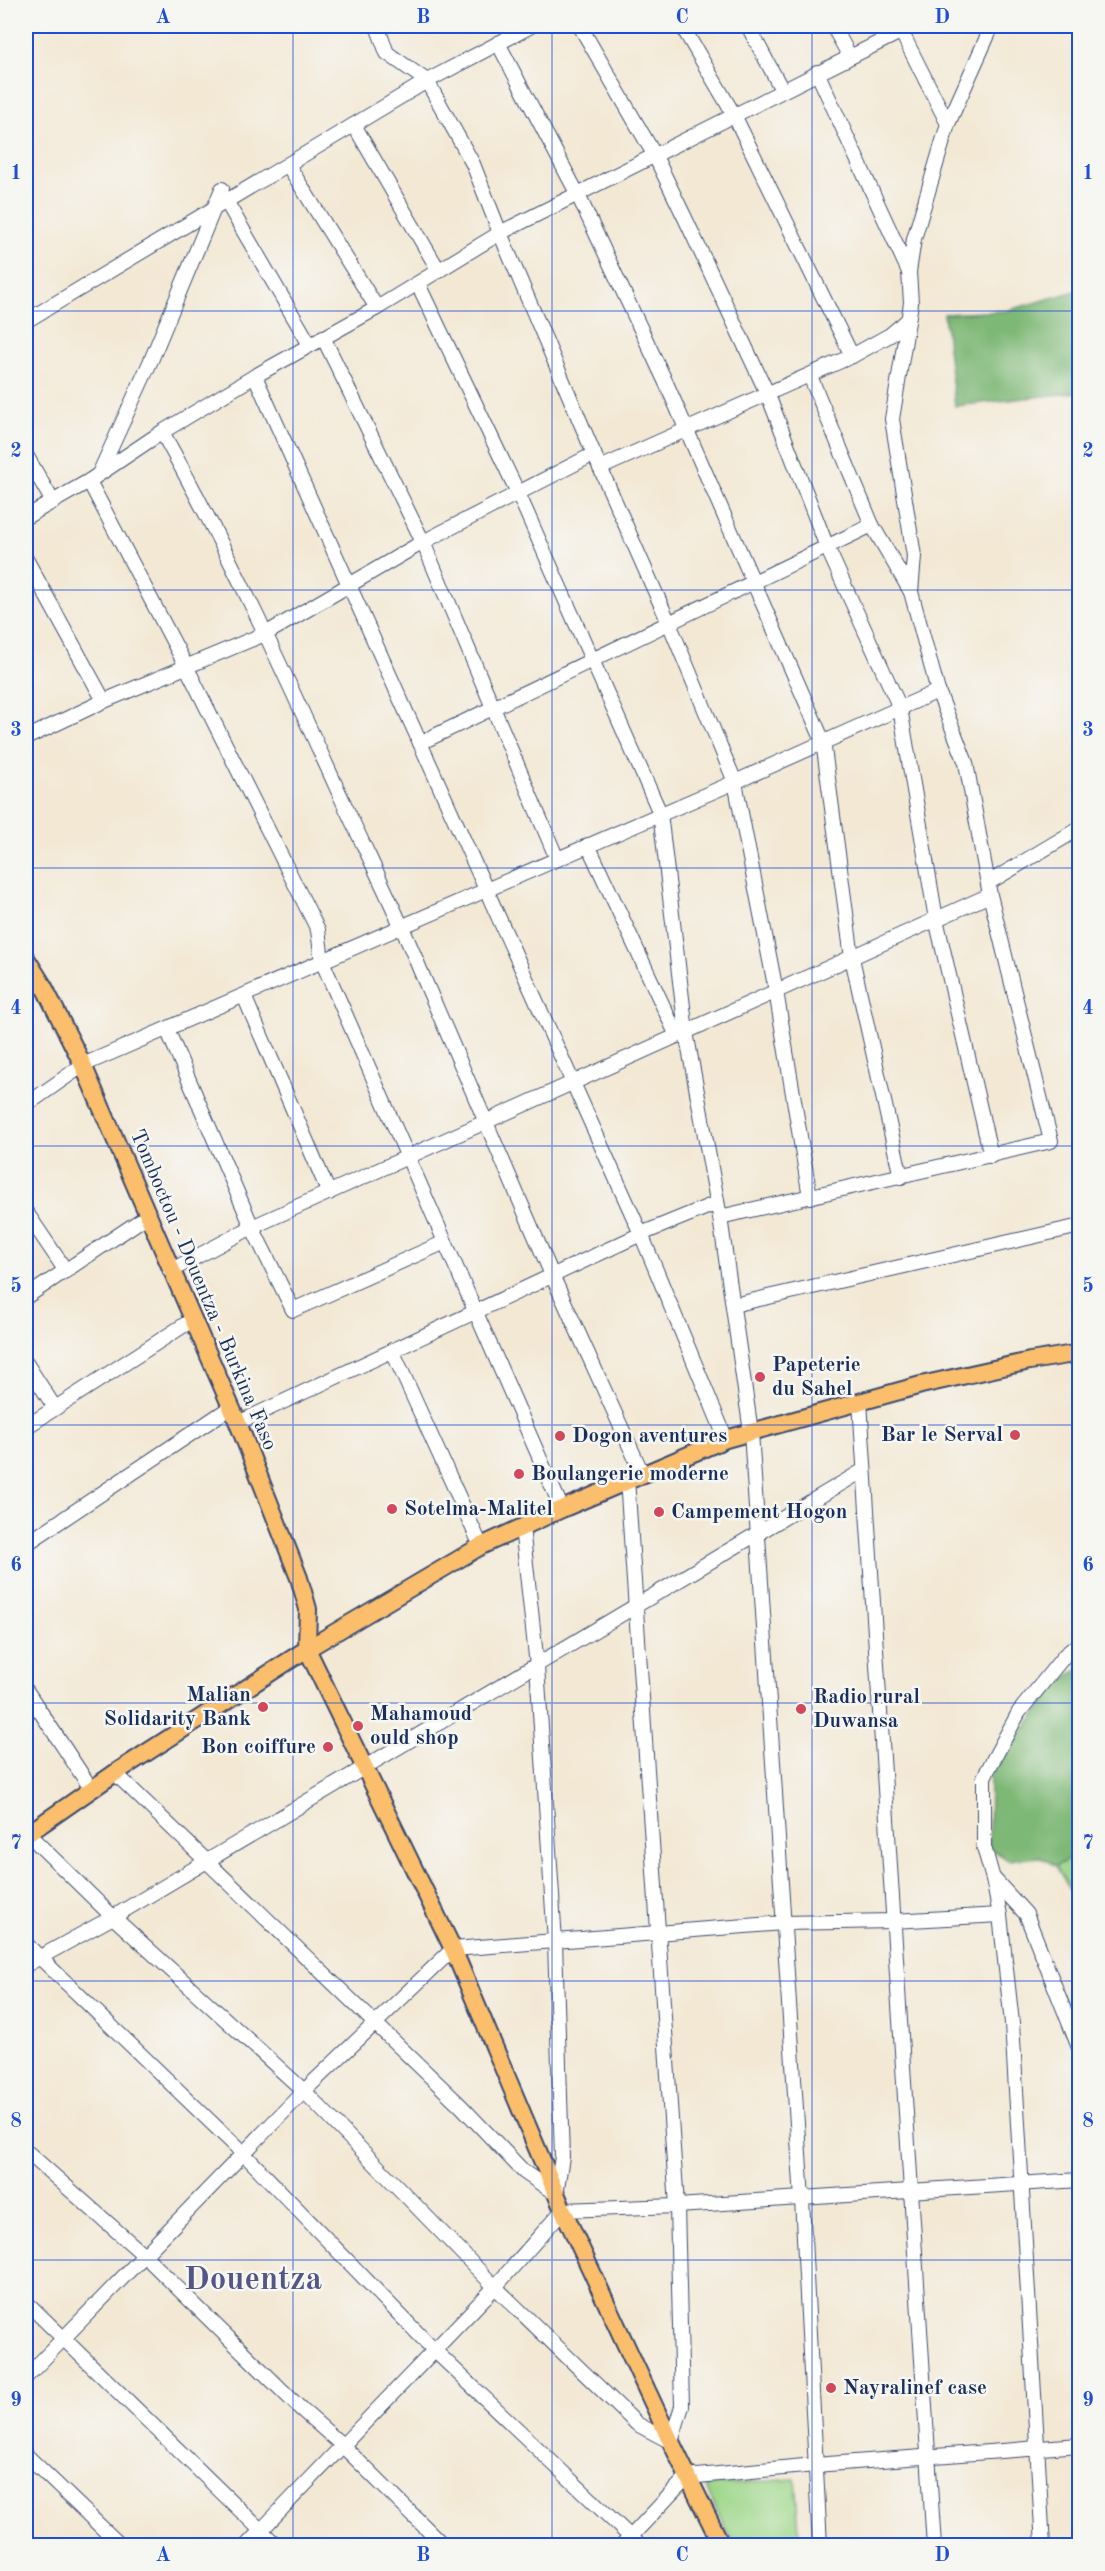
<svg xmlns="http://www.w3.org/2000/svg" width="1105" height="2571" font-family="'Old Standard TT',serif">
<style>
.green{fill:#9ed78a;stroke:#5c8374;stroke-width:1.5}
.forest{fill:#7eb876;stroke:#4c746a;stroke-width:1.5}
.lines{fill:none;stroke-linecap:round;stroke-linejoin:round}
.minor-casing{stroke:#3b4b70;stroke-width:16}
.major-casing{stroke:#3b4b70;stroke-width:20}
.minor{stroke:#fff;stroke-width:14}
.major{stroke:#fabe6d;stroke-width:16}
.grid{fill:none;stroke:#1d4ed8;stroke-width:1.5;stroke-opacity:0.55}
.poi-dot{fill:#d1495b;stroke:#f6f6f2;stroke-width:2}
.labels{text-anchor:middle;dominant-baseline:central;stroke-width:5;stroke-linejoin:round;paint-order:stroke}
.street-label{font-size:21px;fill:#1b2f5e;stroke:#f6f6f2}
.poi-label{font-size:21px;font-weight:bold;fill:#1b2f5e;stroke:#f6f6f2;text-anchor:start}
.town-label{font-size:33px;font-weight:bold;fill:#555686;stroke:#f6f6f2}
.neatline{fill:none;stroke:#1d4ed8;stroke-width:2}
.grid-label{font-size:20px;text-anchor:middle;font-weight:bold;fill:#1d4ed8}
</style>
<rect width="100%" height="100%" fill="#f6f6f2"/>
<filter id="ink" filterUnits="userSpaceOnUse"><feTurbulence type="fractalNoise" baseFrequency=".0167" numOctaves="2"/><feDisplacementMap in="SourceGraphic" scale="12" xChannelSelector="R" yChannelSelector="G"/><feConvolveMatrix kernelMatrix="1 2 1 2 8 2 1 2 1" color-interpolation-filters="sRGB"/></filter>
<filter id="wash" filterUnits="userSpaceOnUse"><feTurbulence type="fractalNoise" baseFrequency=".008" numOctaves="4" result="noise"/><feDisplacementMap in="SourceGraphic" scale="24" xChannelSelector="R" yChannelSelector="G"/><feGaussianBlur stdDeviation="1.35" result="paint"/><feColorMatrix in="noise" values="0 0 0 0 0 0 0 0 0 0 0 0 0 0 0 0 0 1.4 0 .05"/><feComposite in="paint" operator="in"/></filter>
<g filter="url(#wash)">
<rect width="100%" height="100%" fill="#f3e8d4"/>
<!-- green -->
<g class="green">
<polygon points="1079,1854 1079,1907 1056,1866"/>
<polygon points="795,2479 800,2545 734,2545 705,2486"/>
</g>
<!-- forest -->
<g class="forest">
<polygon points="1079,290 1079,392 955,406 944,314 1006,311"/>
<polygon points="1079,1668 1079,1854 1056,1866 1040,1857 1008,1860 989,1847 990,1776 1058,1684"/>
</g>
</g>
<g filter="url(#ink)">
<g class="lines">
<defs>
<g id="minor">
<polyline points="377,26 387,53 427,81 473,164 500,233 594,454 669,623 735,782 776,991 810,1197"/>
<polyline points="580,26 655,156 685,218 768,395 827,547 900,708 936,919 991,1156"/>
<polyline points="682,26 734,115 852,356"/>
<polyline points="748,26 782,90"/>
<polyline points="833,26 849,55"/>
<polyline points="901,31 948,124"/>
<polyline points="498,43 578,195 667,385 823,741 852,958 901,1177"/>
<polyline points="817,72 909,272"/>
<polyline points="354,125 439,271"/>
<polyline points="288,165 377,308"/>
<polyline points="226,201 310,345"/>
<polyline points="418,284 518,493 660,813 686,1032 720,1217 751,1432 802,2199 820,2546"/>
<polyline points="26,321 427,81 531,26"/>
<polyline points="323,337 423,542 557,859"/>
<polyline points="255,376 641,1234 726,1439"/>
<path d="M162,432C228,550 284,672 340,795C367,854 397,912 421,972L552,1275L642,1473"/>
<polyline points="26,455 53,502"/>
<polyline points="600,468 852,356 890,335 908,320"/>
<polyline points="99,474 152,358 222,189"/>
<polyline points="89,481 187,668 318,930 322,961 562,1509"/>
<polyline points="26,517 89,481 162,432 255,376 377,308 500,233 912,26"/>
<polyline points="26,559 104,701"/>
<polyline points="911,592 914,556 892,419 911,303 909,272 914,239 948,124 992,26"/>
<polyline points="26,738 104,701 267,633 423,542 594,454"/>
<polyline points="420,743 872,525"/>
<polyline points="588,845 677,1036"/>
<polyline points="988,883 1080,828"/>
<polyline points="244,996 329,1193"/>
<polyline points="167,1029 252,1227 293,1310 445,1242"/>
<polyline points="26,1105 83,1065 735,782 938,691"/>
<polyline points="26,1212 66,1271"/>
<polyline points="720,1217 1051,1141 990,895 966,763 938,691 911,592 872,525 810,376"/>
<polyline points="170,1271 252,1227 990,895"/>
<polyline points="26,1297 147,1216"/>
<polyline points="733,1305 1080,1226"/>
<polyline points="392,1350 481,1546"/>
<polyline points="26,1363 55,1408"/>
<polyline points="860,1402 934,2546"/>
<polyline points="238,1423 641,1234 717,1203"/>
<polyline points="26,1427 192,1320"/>
<polyline points="26,1544 231,1407"/>
<polyline points="26,1690 92,1790"/>
<polyline points="115,1773 461,2106 524,2172 556,2194 562,2157 555,1942 537,1666 522,1527"/>
<polyline points="28,1834 113,1917 304,2091 495,2287 637,2424 671,2442 682,2406 677,2206 627,1479"/>
<polyline points="994,1879 1026,1914 1080,2050"/>
<polyline points="26,1944 244,2154 433,2349 640,2546"/>
<polyline points="26,1965 113,1917 864,1470"/>
<polyline points="26,2151 144,2255 301,2409 342,2445 444,2546"/>
<polyline points="26,2302 277,2546"/>
<polyline points="26,2377 304,2091 453,1949 783,1923 893,1921 1000,1915"/>
<polyline points="26,2455 121,2546"/>
<polyline points="246,2546 495,2287 563,2210 677,2206 1080,2180"/>
<polyline points="622,2546 687,2477 815,2465 1080,2445"/>
<polyline points="1043,2546 1012,2023 1000,1915 993,1879 984,1847 984,1777 1019,1712 1065,1655 1080,1643"/>
</g>
<g id="major">
<polyline points="26,958 44,987 83,1065 238,1423 299,1578 308,1609 307,1649 453,1949 563,2210 671,2442 722,2546"/>
<polyline points="26,1835 115,1773 307,1649 481,1546 562,1509 726,1439 921,1385 1030,1361 1080,1353"/>
</g>
</defs>
<!-- minor casing -->
<use href="#minor" class="minor-casing"/>
<!-- major casing -->
<use href="#major" class="major-casing"/>
<!-- minor -->
<use href="#minor" class="minor"/>
<!-- major -->
<use href="#major" class="major"/>
</g>
</g>
<!-- grid -->
<path class="grid" d="M293,26V2546M552,26V2546M812,26V2546M26,311H1080M26,590H1080M26,868H1080M26,1146H1080M26,1425H1080M26,1703H1080M26,1981H1080M26,2260H1080"/>
<!-- markers -->
<g class="poi-dot">
<circle cx="760" cy="1377" r="6"/>
<circle cx="1015" cy="1435" r="6"/>
<circle cx="560" cy="1436" r="6"/>
<circle cx="519" cy="1474" r="6"/>
<circle cx="392" cy="1509" r="6"/>
<circle cx="659" cy="1512" r="6"/>
<circle cx="263" cy="1707" r="6"/>
<circle cx="801" cy="1709" r="6"/>
<circle cx="358" cy="1726" r="6"/>
<circle cx="328" cy="1747" r="6"/>
<circle cx="831" cy="2388" r="6"/>
</g>
<g class="labels">
<!-- street labels -->
<g class="street-label">
<text transform="translate(203 1290) rotate(67)">Tomboctou - Douentza - Burkina Faso</text>
</g>
<!-- poi labels -->
<g class="poi-label">
<text x="772" y="1365">Papeterie<tspan x="772" dy="24">du Sahel</tspan></text>
<text x="1003" y="1435" text-anchor="end">Bar le Serval</text>
<text x="572" y="1436">Dogon aventures</text>
<text x="531" y="1474">Boulangerie moderne</text>
<text x="404" y="1509">Sotelma-Malitel</text>
<text x="671" y="1512">Campement Hogon</text>
<text x="251" y="1695" text-anchor="end">Malian<tspan x="251" dy="24">Solidarity Bank</tspan></text>
<text x="813" y="1697">Radio rural<tspan x="813" dy="24">Duwansa</tspan></text>
<text x="370" y="1714">Mahamoud<tspan x="370" dy="24">ould shop</tspan></text>
<text x="316" y="1747" text-anchor="end">Bon coiffure</text>
<text x="843" y="2388">Nayralinef case</text>
</g>
<!-- town labels -->
<g class="town-label">
<text x="253" y="2280">Douentza</text>
</g>
</g>
<!-- margin -->
<rect width="1105" height="2571" fill="none" stroke="#f6f6f2" stroke-width="66"/>
<rect x="33" y="33" width="1039" height="2505" class="neatline"/>
<g class="grid-label">
<text x="163" y="23">A</text>
<text x="423" y="23">B</text>
<text x="682" y="23">C</text>
<text x="942" y="23">D</text>
<text x="16" y="179">1</text>
<text x="1088" y="179">1</text>
<text x="16" y="457">2</text>
<text x="1088" y="457">2</text>
<text x="16" y="736">3</text>
<text x="1088" y="736">3</text>
<text x="16" y="1014">4</text>
<text x="1088" y="1014">4</text>
<text x="16" y="1292">5</text>
<text x="1088" y="1292">5</text>
<text x="16" y="1571">6</text>
<text x="1088" y="1571">6</text>
<text x="16" y="1849">7</text>
<text x="1088" y="1849">7</text>
<text x="16" y="2127">8</text>
<text x="1088" y="2127">8</text>
<text x="16" y="2406">9</text>
<text x="1088" y="2406">9</text>
<text x="163" y="2561">A</text>
<text x="423" y="2561">B</text>
<text x="682" y="2561">C</text>
<text x="942" y="2561">D</text>
</g>
</svg>
